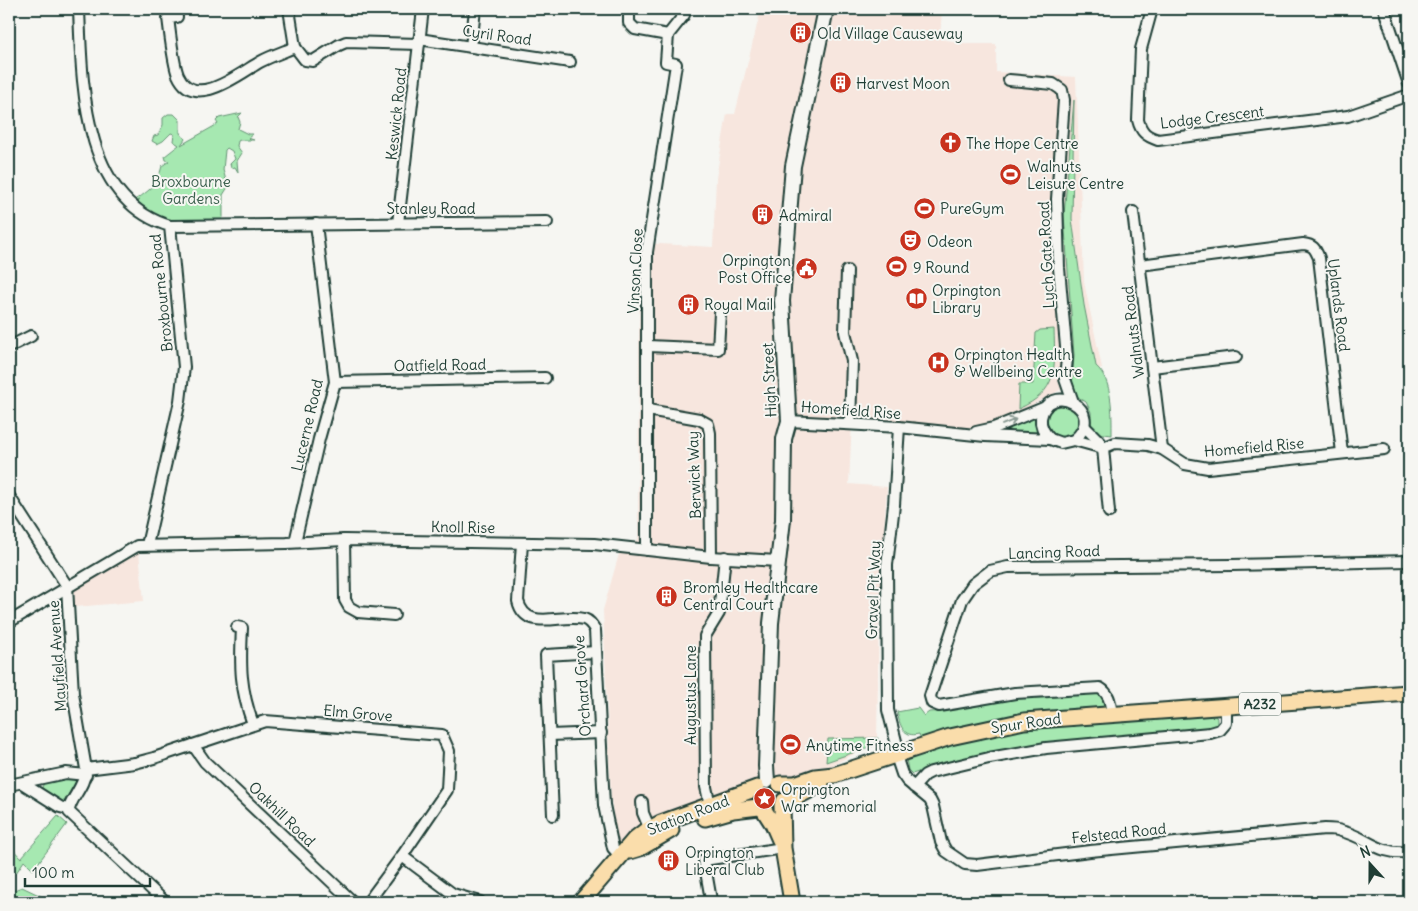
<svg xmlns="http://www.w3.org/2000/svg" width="1418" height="911" font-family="Delius,sans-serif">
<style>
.built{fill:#f7e6de}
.green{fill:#a6e8b1;stroke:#629272}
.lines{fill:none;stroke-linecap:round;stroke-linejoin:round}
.street-casing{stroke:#1f3d34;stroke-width:14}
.secondary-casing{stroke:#1f3d34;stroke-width:18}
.primary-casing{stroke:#1f3d34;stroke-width:19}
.street{stroke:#f6f6f2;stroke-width:10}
.secondary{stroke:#f6f6f2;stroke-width:14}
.primary{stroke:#faddab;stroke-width:15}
.oneway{stroke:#8a9a93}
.labels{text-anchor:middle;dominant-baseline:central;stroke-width:4;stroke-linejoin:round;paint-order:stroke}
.shield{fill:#f6f6f2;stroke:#60746d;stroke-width:1}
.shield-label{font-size:14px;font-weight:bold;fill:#1f3d34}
.poi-label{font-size:15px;fill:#1f3d34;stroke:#f6f6f2;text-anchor:start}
.street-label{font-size:15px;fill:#1f3d34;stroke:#f6f6f2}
.park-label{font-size:15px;fill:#3a5f4d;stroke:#f6f6f2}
</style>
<rect width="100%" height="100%" fill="#f6f6f2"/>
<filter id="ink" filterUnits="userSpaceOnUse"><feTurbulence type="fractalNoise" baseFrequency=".02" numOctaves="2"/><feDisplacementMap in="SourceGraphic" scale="10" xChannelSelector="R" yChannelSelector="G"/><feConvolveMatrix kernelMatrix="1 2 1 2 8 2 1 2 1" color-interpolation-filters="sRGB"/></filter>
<g filter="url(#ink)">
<!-- built -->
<g class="built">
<polygon points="761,9 942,9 940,39 971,44 996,44 996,72 1076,77 1084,282 1102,368 1028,407 978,428 852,420 849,484 887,487 879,602 877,742 804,780 764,778 650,825 617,845 611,799 603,610 619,554 638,539 639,324 642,243 713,247 716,178 727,114 735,114"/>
<polygon points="139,552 144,601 75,607 74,588"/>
</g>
<!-- green -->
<g class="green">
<path d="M1074,100L1072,219L1084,305L1096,366C1113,380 1112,414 1112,435L1096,433L1091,424V412L1086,402L1075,395L1072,389L1074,355L1064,215Z"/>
<path d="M242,113L238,117L240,122L238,129L248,134H253L248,138L254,140H240L238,141L237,146L242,153L237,161L238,172L235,167L231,168L230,164L235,159L232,151L227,148L225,150L223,170L228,187L223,195V217L221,222H183L163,219L135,204L140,200L137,201L136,199C144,195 150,189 157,183L155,178L160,173L162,166L169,161L166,160L165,156L179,145L173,141L174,134L171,133L163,141L157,144L152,141L154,136L158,135L163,125V118L168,114H174L180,120V133L185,139L181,145L218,124L216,121L219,118Z"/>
<path d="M1054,329C1055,369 1059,391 1018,409L1019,384H1033L1036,333L1040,330Z"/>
<circle cx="1062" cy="421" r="17"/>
<polygon points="1037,413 1036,427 1040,435 990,433"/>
<path d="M1098,693L1104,695L1106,709L921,739L919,734C903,738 900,725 897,712L918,708L924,716L929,712L947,711L1021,697Z"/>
<polygon points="1210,712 1217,718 1217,724 1212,728 925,770 912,774 908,770 906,759 908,754 1024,727"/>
<polygon points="878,738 878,744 826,762 828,739"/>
<polygon points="76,777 76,782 63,803 44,792 42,787 46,779"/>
<polygon points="58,816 67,824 33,870 24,861 16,873 9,871 9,845 21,858"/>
<polygon points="22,887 41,896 48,902 30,902 24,898 12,899 9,902 9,892"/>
</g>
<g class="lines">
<defs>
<g id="street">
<path d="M79,9C82,84 82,200 170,226L184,367L180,401L147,545"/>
<polyline points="289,9 295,47 305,60 313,61 339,45 346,42 419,44"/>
<polyline points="629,9 629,23 635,29 668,35"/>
<path d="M1152,9L1141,49L1138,120C1141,132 1146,136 1158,140L1348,116L1409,95"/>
<polyline points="1384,9 1409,84"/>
<path d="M177,17L168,18C170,32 173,63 178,75C194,111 239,74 260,62C271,56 283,52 295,47"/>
<polyline points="419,39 570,62"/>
<polyline points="471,47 475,9"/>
<polyline points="1009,80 1053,84 1062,90 1064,100 1057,199 1059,268 1067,358 1065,379 1073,402"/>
<polyline points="1133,212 1162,449"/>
<polyline points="398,223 423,9"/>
<polyline points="170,226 547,222"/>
<path d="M1140,265L1303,244C1313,245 1315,248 1319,258L1342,453"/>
<polyline points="847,271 845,332 852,361 850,424"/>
<polyline points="648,346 718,349 720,313"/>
<polyline points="9,347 31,336"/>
<polyline points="1152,367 1236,357"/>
<polyline points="335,382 545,378"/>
<polyline points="648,410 699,419 708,424 710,433 711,557"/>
<polyline points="789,421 899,427 985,436 1050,439 1061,443 1074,440 1103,448 1115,443 1148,445 1162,449 1185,464 1208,468 1384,449"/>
<polyline points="1084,426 1100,442 1103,448 1109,512"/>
<path d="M899,427L894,505L887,565L888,710L899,753L898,762L902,774L907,781L930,800L933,806L941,842L946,851L965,864L977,865L1090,851L1325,829C1330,829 1336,829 1341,831C1368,837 1376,855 1409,852"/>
<polyline points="976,432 994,428 1046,407"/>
<path d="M1050,439C1044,433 1040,426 1041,418C1048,379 1109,410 1074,440"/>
<path d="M9,496L67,586L73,694L86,769C85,787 68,801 69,812L165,902"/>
<polyline points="344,540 345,600 349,607 358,612 394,615"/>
<polyline points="295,542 319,439 335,382 316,224"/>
<path d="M522,543L518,601C526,633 561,613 584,619C590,621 592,625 595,630L604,805L613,848L621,857"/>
<polyline points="647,550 647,252 676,64 666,62 668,35 684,15 684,9"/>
<polyline points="9,622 137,546 287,543 344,540 594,544 711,557 778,561"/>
<path d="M237,627L242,628C240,665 240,689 253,724"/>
<path d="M1112,714C1110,703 1110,694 1100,688L1015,693L939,706L932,703L930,696L962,600L973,584L990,571L1008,567L1232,565L1409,561"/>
<polyline points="550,735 601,733"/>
<polyline points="193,745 205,762 353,902"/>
<polyline points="86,769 135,763 154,758 265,721 442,735 449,751 447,790 402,856 368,902"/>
<polyline points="22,783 60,807 68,809"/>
<polyline points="9,785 66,773 86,775"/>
<polyline points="914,787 925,775 931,772 989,758 1046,748 1210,733 1220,730 1226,723 1226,707"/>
<polyline points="642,802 643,813 652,834"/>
<polyline points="710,805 706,787 705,636 719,613 725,557"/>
<polyline points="553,815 546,655 596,652"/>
<polyline points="402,856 453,894 480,902"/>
<polyline points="711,900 704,860 783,848"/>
</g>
<polyline id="secondary" points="767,781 766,766 771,623 783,520 784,439 789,421 782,301 793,166 826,9"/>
<g id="primary">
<polyline points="780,784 795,784 815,777 834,775 950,737 1024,721 1409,693"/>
<polyline points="784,801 792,799 821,784"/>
<polyline points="782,805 783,848 792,902"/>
<polyline points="764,810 773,824 780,840"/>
<polyline points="705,818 733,810 759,807"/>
<polyline points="630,851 640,848 671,830"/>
<polyline points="581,902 635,839 644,832 661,823 757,788"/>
</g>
</defs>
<!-- street casing -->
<use href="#street" class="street-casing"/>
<!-- secondary casing -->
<use href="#secondary" class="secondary-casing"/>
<!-- primary casing -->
<use href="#primary" class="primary-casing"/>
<!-- street -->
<use href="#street" class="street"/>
<!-- secondary -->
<use href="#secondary" class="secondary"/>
<!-- primary -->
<use href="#primary" class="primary"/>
</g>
<!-- one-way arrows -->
<defs><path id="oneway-shaft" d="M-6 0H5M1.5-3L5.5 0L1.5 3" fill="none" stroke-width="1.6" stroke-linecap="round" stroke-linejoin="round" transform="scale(1.25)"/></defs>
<use class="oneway" href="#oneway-shaft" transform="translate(1009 422) rotate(-22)"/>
</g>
<!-- icons -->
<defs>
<symbol id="building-disc" viewBox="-11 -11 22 22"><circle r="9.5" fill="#c8321e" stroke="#f6f6f2"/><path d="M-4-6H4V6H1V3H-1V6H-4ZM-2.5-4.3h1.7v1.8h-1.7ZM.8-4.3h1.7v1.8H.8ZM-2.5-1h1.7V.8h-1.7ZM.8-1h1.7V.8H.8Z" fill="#fff"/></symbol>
<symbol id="church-disc" viewBox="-11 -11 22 22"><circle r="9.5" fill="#c8321e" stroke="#f6f6f2"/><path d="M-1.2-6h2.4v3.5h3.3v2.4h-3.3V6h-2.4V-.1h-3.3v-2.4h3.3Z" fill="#fff"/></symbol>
<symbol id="stadium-disc" viewBox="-11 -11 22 22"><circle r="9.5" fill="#c8321e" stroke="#f6f6f2"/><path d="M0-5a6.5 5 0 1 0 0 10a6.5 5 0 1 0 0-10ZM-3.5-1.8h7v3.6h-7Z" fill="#fff"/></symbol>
<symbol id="theatre-disc" viewBox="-11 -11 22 22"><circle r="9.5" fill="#c8321e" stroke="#f6f6f2"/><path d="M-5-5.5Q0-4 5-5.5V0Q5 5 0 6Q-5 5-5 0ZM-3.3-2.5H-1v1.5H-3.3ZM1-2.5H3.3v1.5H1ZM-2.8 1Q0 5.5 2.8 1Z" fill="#fff"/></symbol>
<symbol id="civic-disc" viewBox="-11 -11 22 22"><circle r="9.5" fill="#c8321e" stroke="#f6f6f2"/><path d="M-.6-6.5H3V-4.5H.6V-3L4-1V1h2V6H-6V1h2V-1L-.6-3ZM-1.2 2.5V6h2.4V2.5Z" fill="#fff"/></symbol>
<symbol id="library-disc" viewBox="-11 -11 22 22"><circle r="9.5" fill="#c8321e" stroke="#f6f6f2"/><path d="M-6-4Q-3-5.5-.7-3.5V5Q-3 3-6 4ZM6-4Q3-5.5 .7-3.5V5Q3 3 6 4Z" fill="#fff"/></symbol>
<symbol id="hospital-disc" viewBox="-11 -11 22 22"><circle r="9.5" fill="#c8321e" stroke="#f6f6f2"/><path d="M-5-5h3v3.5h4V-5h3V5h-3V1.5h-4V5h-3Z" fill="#fff"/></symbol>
<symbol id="sight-disc" viewBox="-11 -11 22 22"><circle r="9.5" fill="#c8321e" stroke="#f6f6f2"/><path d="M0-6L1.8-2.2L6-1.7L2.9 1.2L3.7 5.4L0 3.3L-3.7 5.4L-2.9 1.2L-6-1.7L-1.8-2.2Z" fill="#fff"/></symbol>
</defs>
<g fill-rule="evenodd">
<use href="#building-disc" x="788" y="20" width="25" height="25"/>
<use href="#building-disc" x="828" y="70" width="25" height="25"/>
<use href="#church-disc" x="938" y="130" width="25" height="25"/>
<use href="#stadium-disc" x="998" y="162" width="25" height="25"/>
<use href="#stadium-disc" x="912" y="196" width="25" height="25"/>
<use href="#building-disc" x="750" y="202" width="25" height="25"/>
<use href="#theatre-disc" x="898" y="228" width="25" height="25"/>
<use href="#stadium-disc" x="884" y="254" width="25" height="25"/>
<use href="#civic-disc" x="794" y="256" width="25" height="25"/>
<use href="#library-disc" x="904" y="286" width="25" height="25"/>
<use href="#building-disc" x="676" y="292" width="25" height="25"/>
<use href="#hospital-disc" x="926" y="350" width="25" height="25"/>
<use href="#building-disc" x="654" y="584" width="25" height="25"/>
<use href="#stadium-disc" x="778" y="732" width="25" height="25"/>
<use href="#sight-disc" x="752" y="786" width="25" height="25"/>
<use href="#building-disc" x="656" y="848" width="25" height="25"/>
</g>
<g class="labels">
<!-- shield labels -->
<rect class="shield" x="1239" y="692.5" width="42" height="23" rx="4"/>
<g class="shield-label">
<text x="1260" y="704">A232</text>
</g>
<!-- poi labels -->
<g class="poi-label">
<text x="817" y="33">Old Village Causeway</text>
<text x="856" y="83">Harvest Moon</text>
<text x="966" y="143">The Hope Centre</text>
<text x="1027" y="166">Walnuts<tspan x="1027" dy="17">Leisure Centre</tspan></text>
<text x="940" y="208">PureGym</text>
<text x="779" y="215">Admiral</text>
<text x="927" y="241">Odeon</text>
<text x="791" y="260" text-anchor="end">Orpington<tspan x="791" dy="17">Post Office</tspan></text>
<text x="913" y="267">9 Round</text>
<text x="932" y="290">Orpington<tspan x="932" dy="17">Library</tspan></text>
<text x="704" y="304">Royal Mail</text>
<text x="954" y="354">Orpington Health<tspan x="954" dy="17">&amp; Wellbeing Centre</tspan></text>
<text x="683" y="587">Bromley Healthcare<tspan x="683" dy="17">Central Court</tspan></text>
<text x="806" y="745">Anytime Fitness</text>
<text x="781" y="789">Orpington<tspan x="781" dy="17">War memorial</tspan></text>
<text x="685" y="852">Orpington<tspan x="685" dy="17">Liberal Club</tspan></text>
</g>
<!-- street labels -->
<g class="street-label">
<text transform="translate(497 35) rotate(8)">Cyril Road</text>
<text transform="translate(396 114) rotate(-84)">Keswick Road</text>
<text transform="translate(1212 117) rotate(-7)">Lodge Crescent</text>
<text x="431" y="208">Stanley Road</text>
<text transform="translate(1046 255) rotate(-93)">Lych Gate Road</text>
<text transform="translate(635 271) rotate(-87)">Vinson Close</text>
<text transform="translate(161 293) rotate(-96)">Broxbourne Road</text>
<text transform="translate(1339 305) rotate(83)">Uplands Road</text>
<text transform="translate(1133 332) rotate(-97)">Walnuts Road</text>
<text transform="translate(440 365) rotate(-1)">Oatfield Road</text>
<text transform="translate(769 380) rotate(-93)">High Street</text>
<text transform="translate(851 410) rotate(4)">Homefield Rise</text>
<text transform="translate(307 425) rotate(-77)">Lucerne Road</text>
<text transform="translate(1254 447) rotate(-5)">Homefield Rise</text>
<text transform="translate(694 475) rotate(-92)">Berwick Way</text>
<text transform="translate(463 527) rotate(1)">Knoll Rise</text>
<text transform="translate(1054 552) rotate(-2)">Lancing Road</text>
<text transform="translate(873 590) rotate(-88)">Gravel Pit Way</text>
<text transform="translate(57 656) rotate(-94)">Mayfield Avenue</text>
<text transform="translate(582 686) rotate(-94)">Orchard Grove</text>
<text transform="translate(690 695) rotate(-90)">Augustus Lane</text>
<text transform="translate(358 713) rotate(5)">Elm Grove</text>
<text transform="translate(1026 723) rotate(-8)">Spur Road</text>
<text transform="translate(282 814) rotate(44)">Oakhill Road</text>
<text transform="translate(688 815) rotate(-21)">Station Road</text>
<text transform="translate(1119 833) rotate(-6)">Felstead Road</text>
</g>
<!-- park labels -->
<g class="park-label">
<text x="191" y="181">Broxbourne<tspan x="191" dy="17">Gardens</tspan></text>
</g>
</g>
<!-- margin -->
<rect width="1418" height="911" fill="none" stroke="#f6f6f2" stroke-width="30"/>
<rect x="15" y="15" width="1388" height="881" fill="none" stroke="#1f3d34" stroke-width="2" filter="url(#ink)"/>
<!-- north arrow -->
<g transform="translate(1370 864) rotate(339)" stroke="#f6f6f2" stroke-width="4" paint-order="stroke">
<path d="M0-4L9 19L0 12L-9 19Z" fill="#1f3d34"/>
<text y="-8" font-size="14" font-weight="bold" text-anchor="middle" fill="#1f3d34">N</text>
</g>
<!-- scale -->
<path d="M25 878v8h125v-8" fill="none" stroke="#1f3d34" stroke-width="2.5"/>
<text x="32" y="878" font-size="15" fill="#1f3d34" stroke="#f6f6f2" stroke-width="4" paint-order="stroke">100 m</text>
</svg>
